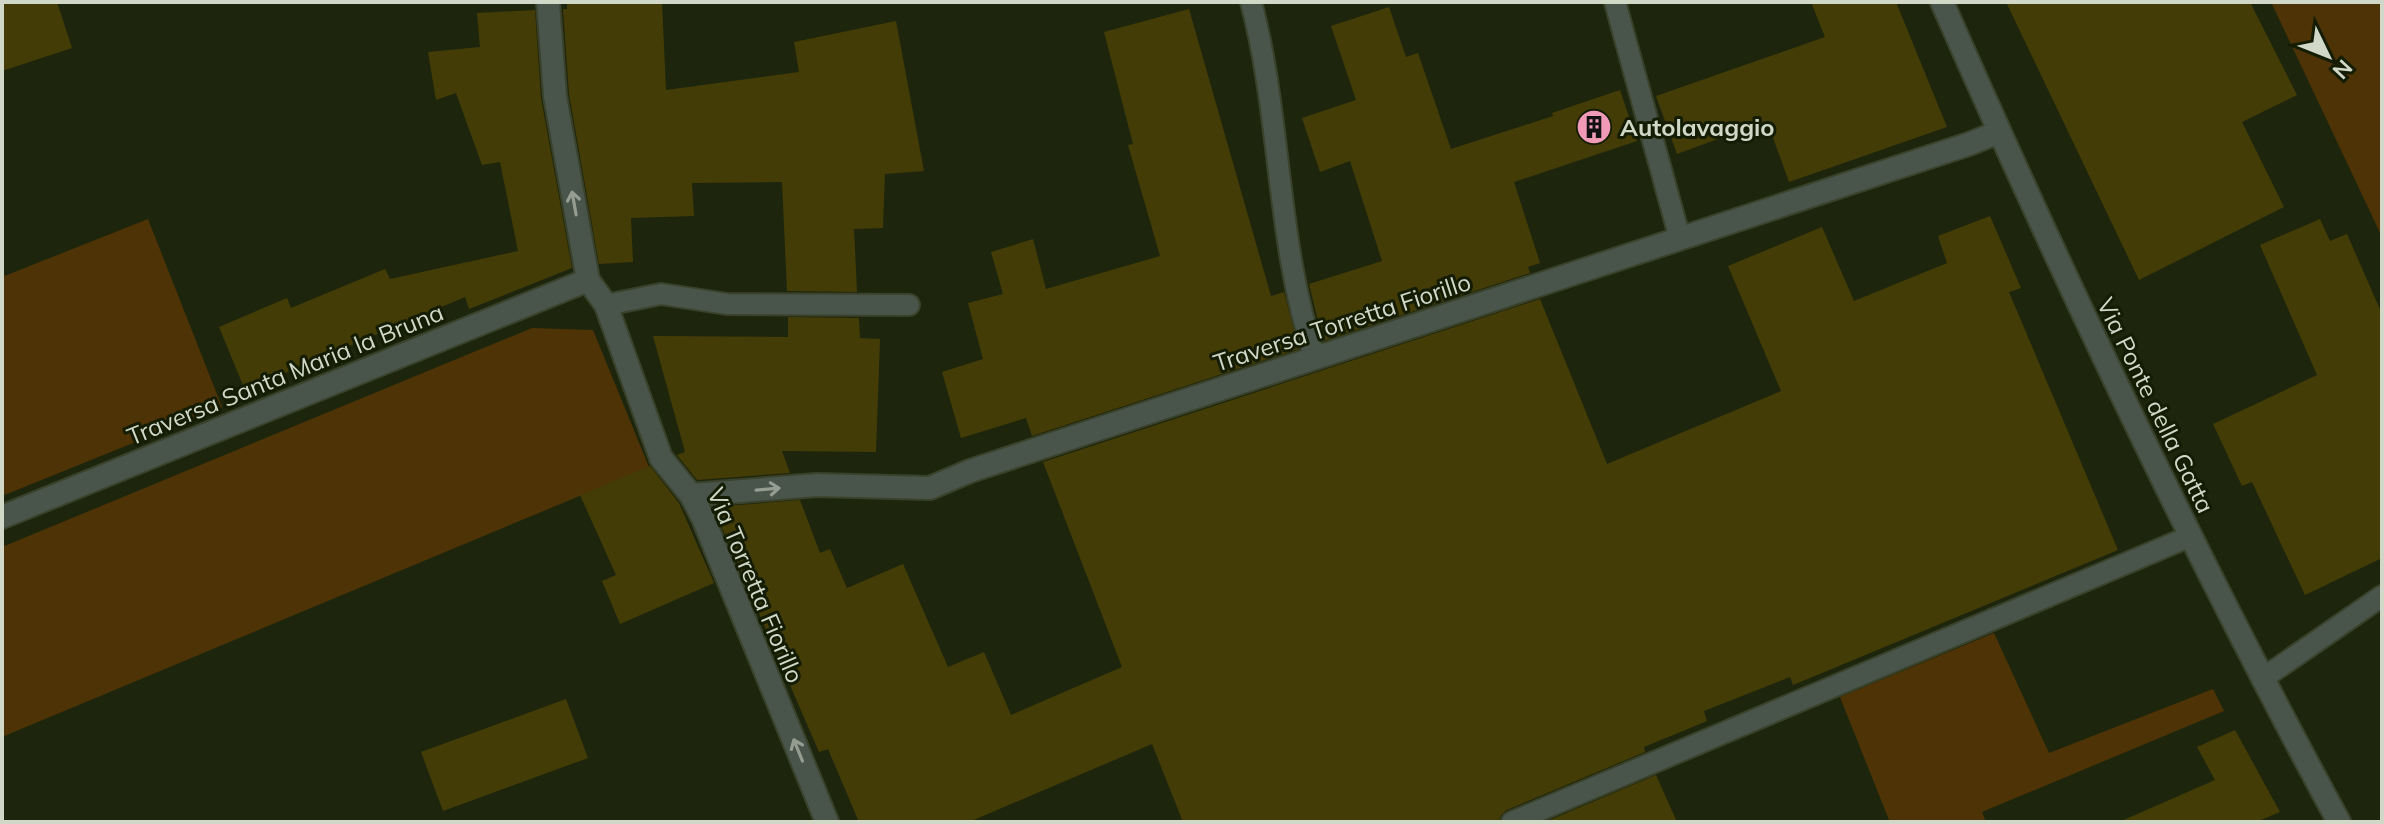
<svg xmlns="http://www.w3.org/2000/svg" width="2384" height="824" font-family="Mulish,sans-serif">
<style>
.green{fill:#4d3305}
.building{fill:#443c06}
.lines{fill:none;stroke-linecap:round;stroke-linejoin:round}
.service-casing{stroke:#3a422b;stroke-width:24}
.minor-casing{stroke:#3a422b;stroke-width:26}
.service{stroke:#49544b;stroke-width:20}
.minor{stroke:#49544b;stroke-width:22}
.oneway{stroke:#949d90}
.labels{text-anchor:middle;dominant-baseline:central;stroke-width:6;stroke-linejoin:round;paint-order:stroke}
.poi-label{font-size:24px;font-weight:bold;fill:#d1d8c8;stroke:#141d04;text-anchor:start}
.street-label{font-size:24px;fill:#d1d8c8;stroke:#141d04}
</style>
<rect width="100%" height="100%" fill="#1d260d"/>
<!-- green -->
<g class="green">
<polygon points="2271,2 2382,2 2382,237"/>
<polygon points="148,219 222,407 2,496 2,277"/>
<polygon points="532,328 593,330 649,467 2,737 2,547"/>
<polygon points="1994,633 2049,753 2213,689 2224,711 1982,812 1986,822 1886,822 1889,820 1840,697"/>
</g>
<!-- building -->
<g class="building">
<polygon points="2,2 57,2 72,48 2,71"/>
<polygon points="567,2 662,2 666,90 799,72 794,42 896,21 924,171 885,174 885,171 883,228 854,229 857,292 787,291 782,182 692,183 694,216 631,218 633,262 599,264 569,94 563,9 567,9"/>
<polygon points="1811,2 1896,2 1947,127 1789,182 1767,121 1677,154 1656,96 1825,37"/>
<polygon points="2006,2 2250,2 2297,95 2242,122 2284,207 2139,280"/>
<polygon points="1389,7 1406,57 1418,53 1451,149 1553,116 1552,113 1620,90 1637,141 1514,182 1540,263 1528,267 1530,273 1323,341 1309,284 1382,261 1350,161 1320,172 1302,118 1356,100 1331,26"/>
<polygon points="1189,9 1271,296 1284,292 1299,349 1032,436 1026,418 961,438 942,372 983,359 968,303 1003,294 991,252 1033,239 1046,289 1160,256 1128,145 1133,144 1104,32"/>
<polygon points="535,10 541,98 572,268 469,309 465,297 245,390 219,327 287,298 291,308 385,269 390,279 518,251 500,162 482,165 456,93 436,100 428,52 480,47 477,13"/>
<polygon points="1990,216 2021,288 2009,292 2118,550 1793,685 1790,677 1704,711 1707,721 1644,747 1645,752 1507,810 1501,815 1499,822 1183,822 1152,744 969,822 859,822 828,749 819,752 713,507 800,500 820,553 830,549 847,588 903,564 948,667 984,652 1011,715 1122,667 1043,462 1540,299 1607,464 1781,391 1728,266 1822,227 1854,301 1947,263 1938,236"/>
<polygon points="2320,219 2330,241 2347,234 2382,314 2382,558 2305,595 2252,482 2242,486 2213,424 2317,375 2260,245"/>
<polygon points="788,317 859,318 860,338 880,339 876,452 782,451 790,473 697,480 677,455 685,452 653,336 788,337"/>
<polygon points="650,466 679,503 714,583 620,624 602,581 616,575 580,495"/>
<polygon points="566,699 588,758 443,811 421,752"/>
<polygon points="2235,730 2280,812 2256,822 2119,822 2215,780 2197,747"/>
<polygon points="1656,775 1677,822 1545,822"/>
</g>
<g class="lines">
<defs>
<g id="service">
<path d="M1251,2C1282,119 1276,244 1315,358"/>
<polyline points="1615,2 1680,239"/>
<polyline points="606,305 661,294 727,304 909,305"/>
<polyline points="2262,679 2382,596"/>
<polyline points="1512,822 2191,536"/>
</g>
<g id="minor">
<polyline points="548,2 555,96 588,280 606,305 661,458 691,495 703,518 827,822"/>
<path d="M1942,2C2064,280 2194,555 2339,822"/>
<polyline points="691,495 817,485 930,488 970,471 1969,144 1999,132"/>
<polyline points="2,517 588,280"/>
</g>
</defs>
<!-- service casing -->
<use href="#service" class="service-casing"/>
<!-- minor casing -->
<use href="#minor" class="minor-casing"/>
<!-- service -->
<use href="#service" class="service"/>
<!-- minor -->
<use href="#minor" class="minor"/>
</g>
<!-- one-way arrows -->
<defs><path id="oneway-shaft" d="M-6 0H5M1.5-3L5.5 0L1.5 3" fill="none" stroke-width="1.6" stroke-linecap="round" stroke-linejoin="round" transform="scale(2)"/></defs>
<g class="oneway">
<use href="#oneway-shaft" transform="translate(574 203) rotate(-100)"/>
<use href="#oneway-shaft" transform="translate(768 489) rotate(-5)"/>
<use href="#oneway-shaft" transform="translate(798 750) rotate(-112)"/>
</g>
<!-- icons -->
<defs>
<symbol id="building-disc" viewBox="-11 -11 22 22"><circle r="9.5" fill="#f09ab7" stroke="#141d04"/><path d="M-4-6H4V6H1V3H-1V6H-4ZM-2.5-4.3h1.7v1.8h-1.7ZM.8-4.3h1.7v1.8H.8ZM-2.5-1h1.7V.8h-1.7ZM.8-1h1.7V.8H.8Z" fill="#111"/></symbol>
</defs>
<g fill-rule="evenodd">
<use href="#building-disc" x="1574" y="107" width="40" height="40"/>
</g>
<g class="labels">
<!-- poi labels -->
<g class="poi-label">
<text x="1620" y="127">Autolavaggio</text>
</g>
<!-- street labels -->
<g class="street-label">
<text transform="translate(1342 322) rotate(-18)">Traversa Torretta Fiorillo</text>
<text transform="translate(285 374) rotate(-22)">Traversa Santa Maria la Bruna</text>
<text transform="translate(2156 405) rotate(64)">Via Ponte della Gatta</text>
<text transform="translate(756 585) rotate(67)">Via Torretta Fiorillo</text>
</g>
</g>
<!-- border -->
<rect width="2384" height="824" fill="none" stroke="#d1d8c8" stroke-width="8"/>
<!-- north arrow -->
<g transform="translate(2328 56) rotate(133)" stroke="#141d04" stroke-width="6" paint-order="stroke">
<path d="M0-6L14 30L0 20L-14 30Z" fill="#d1d8c8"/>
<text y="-12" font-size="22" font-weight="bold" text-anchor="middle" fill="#d1d8c8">N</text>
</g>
</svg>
